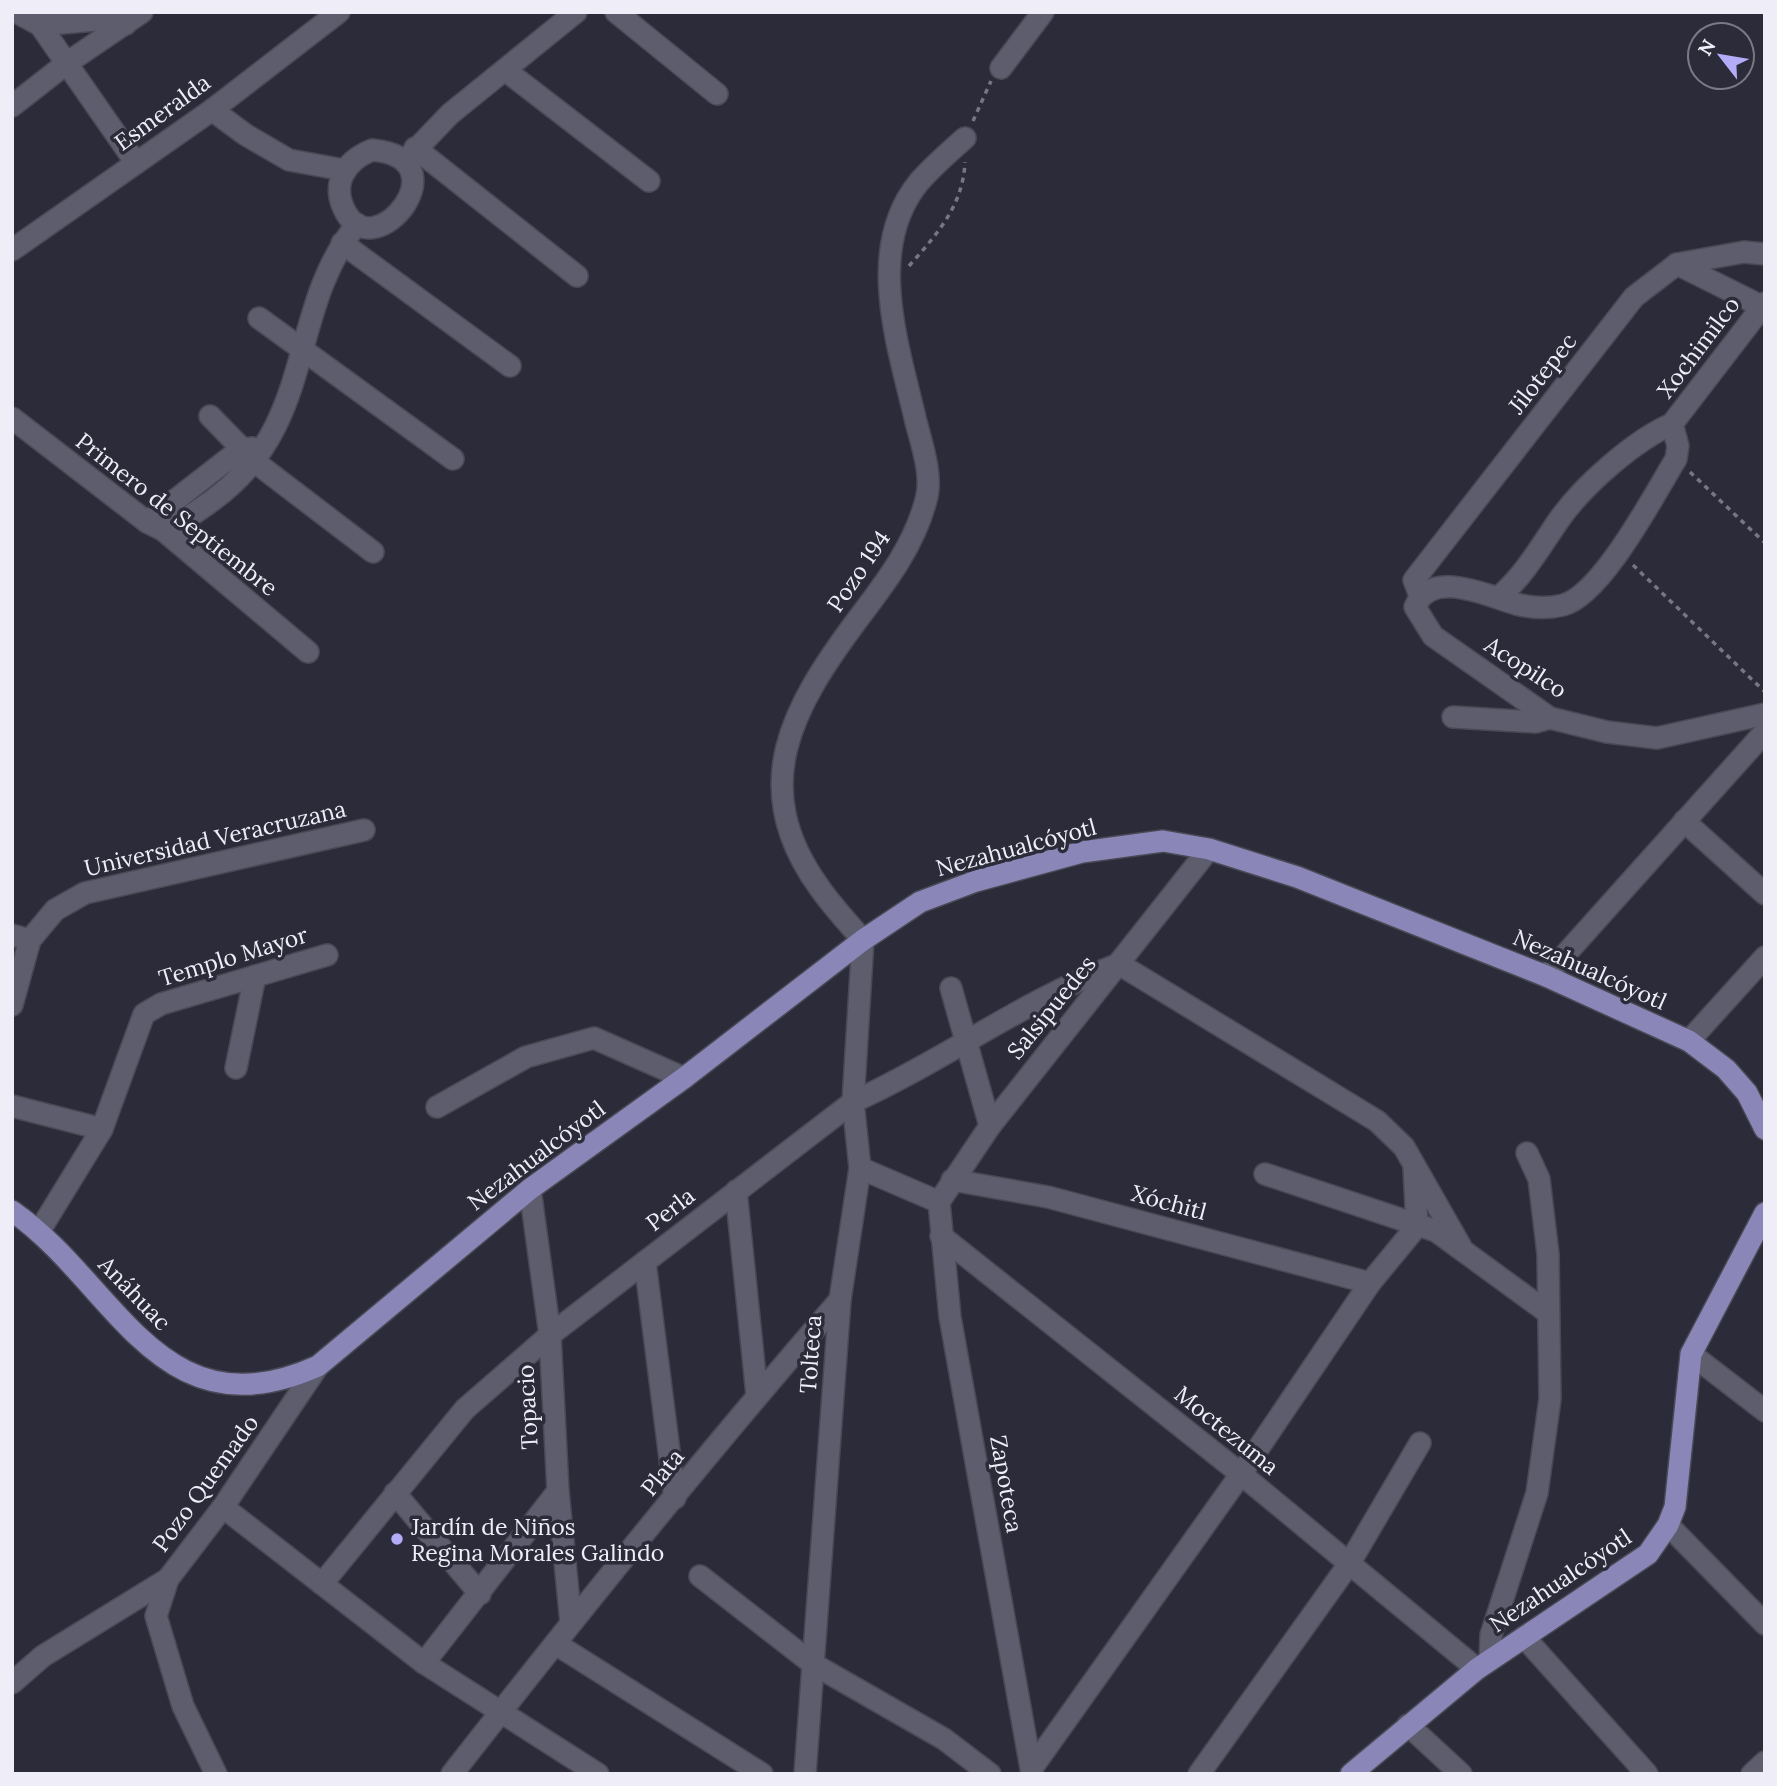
<svg xmlns="http://www.w3.org/2000/svg" width="1777" height="1786" font-family="Lora,serif">
<style>
.lines{fill:none;stroke-linecap:round;stroke-linejoin:round}
.minor-casing{stroke:#494854;stroke-width:24}
.major-casing{stroke:#494854;stroke-width:24}
.path{stroke:#777683;stroke-width:3.5;stroke-dasharray:5 5;stroke-linecap:butt}
.minor{stroke:#5e5d6d;stroke-width:21}
.major{stroke:#8a86b8;stroke-width:21}
.poi-dot{fill:#b4acf9;stroke:#2c2b39;stroke-width:2.5}
.labels{text-anchor:middle;dominant-baseline:central;stroke-width:7;stroke-linejoin:round;paint-order:stroke}
.street-label{font-size:23px;fill:#efeef8;stroke:#2c2b39}
.poi-label{font-size:23px;fill:#efeef8;stroke:#2c2b39;text-anchor:start}
</style>
<rect width="100%" height="100%" fill="#2c2b39"/>
<g class="lines">
<defs>
<g id="minor">
<polyline points="16,12 40,25 136,163"/>
<polyline points="616,12 717,94"/>
<polyline points="40,25 95,20 126,24"/>
<polyline points="1001,68 1043,12"/>
<polyline points="505,70 649,181"/>
<polyline points="12,106 67,63 142,12"/>
<polyline points="212,110 246,135 289,160 344,170"/>
<polyline points="415,148 577,276"/>
<path d="M372,150C464,158 376,267 346,213C330,184 345,161 372,150Z"/>
<polyline points="405,161 450,114 576,12"/>
<polyline points="342,243 510,366"/>
<polyline points="12,250 212,110 339,12"/>
<polyline points="1677,264 1765,308"/>
<path d="M1765,303L1672,424L1678,446L1676,459C1655,493 1602,595 1563,605C1548,609 1532,608 1516,604C1488,596 1431,568 1415,607L1433,636L1550,718L1607,732L1657,738L1765,714"/>
<polyline points="259,318 453,459"/>
<polyline points="210,416 255,462 373,552"/>
<polyline points="12,418 147,522 163,530 308,652"/>
<polyline points="147,522 241,449 253,448"/>
<path d="M163,530C182,523 196,512 213,500C318,423 286,312 357,224"/>
<polyline points="1420,596 1414,580 1634,297 1677,264 1744,252 1765,254"/>
<path d="M1499,597C1525,575 1542,544 1561,517C1585,484 1635,440 1672,424"/>
<polyline points="1453,717 1536,722 1550,718"/>
<polyline points="1684,821 1765,894"/>
<polyline points="12,935 30,940 55,910 85,893 364,830"/>
<polyline points="1119,964 1377,1121 1404,1147 1461,1247"/>
<polyline points="1546,976 1763,734"/>
<polyline points="951,988 990,1126"/>
<polyline points="12,1005 30,940"/>
<polyline points="1689,1041 1765,957"/>
<polyline points="236,1068 255,976"/>
<polyline points="12,1106 102,1129"/>
<polyline points="437,1107 526,1057 594,1038 684,1078"/>
<polyline points="860,1168 939,1202"/>
<polyline points="1414,1168 1417,1226"/>
<polyline points="1265,1174 1436,1231 1547,1312"/>
<polyline points="952,1180 1048,1197 1370,1283"/>
<polyline points="530,1189 550,1335 558,1491 571,1623"/>
<polyline points="736,1191 757,1395"/>
<polyline points="939,1202 950,1317 1032,1774"/>
<polyline points="939,1202 990,1126 1209,849"/>
<polyline points="40,1230 102,1129 144,1014 161,1004 327,955"/>
<polyline points="941,1236 1241,1474 1477,1669"/>
<polyline points="645,1262 675,1498"/>
<polyline points="1691,1354 1765,1411"/>
<polyline points="395,1493 480,1594"/>
<polyline points="223,1507 424,1663 598,1774"/>
<polyline points="1668,1525 1765,1624"/>
<polyline points="700,1576 813,1664 944,1739 990,1774"/>
<polyline points="168,1579 156,1616 183,1706 216,1774"/>
<path d="M322,1584L465,1409L550,1335L853,1102C945,1060 1024,1000 1119,964"/>
<polyline points="1524,1637 1647,1774"/>
<polyline points="556,1644 762,1774"/>
<polyline points="1490,1660 1491,1635 1537,1493 1550,1399 1548,1254 1539,1179 1527,1153"/>
<polyline points="424,1663 558,1491"/>
<polyline points="12,1683 43,1656 168,1579 223,1507 318,1366"/>
<polyline points="1408,1725 1461,1774"/>
<polyline points="1032,1768 1241,1474 1370,1283 1417,1226"/>
<path d="M452,1774C578,1613 706,1454 840,1300"/>
<path d="M805,1774L840,1300L860,1168L853,1102L863,940C848,923 832,906 819,887C746,786 793,706 858,619C886,582 914,546 926,500C933,477 922,445 916,422C899,348 864,249 919,182C933,166 949,152 965,138"/>
<polyline points="1199,1774 1349,1564 1420,1443"/>
<polyline points="1752,1774 1765,1762"/>
</g>
<g id="major">
<path d="M12,1211C117,1284 159,1437 318,1366L530,1189L684,1078L863,940L920,902L976,881L1082,852L1163,841L1209,849L1297,877L1546,976L1689,1041L1726,1069L1747,1093L1765,1129"/>
<polyline points="1351,1774 1477,1669 1648,1554 1668,1525 1675,1507 1691,1354 1765,1213"/>
</g>
</defs>
<!-- minor casing -->
<use href="#minor" class="minor-casing"/>
<!-- major casing -->
<use href="#major" class="major-casing"/>
<!-- path -->
<g class="path">
<polyline points="973,121 991,81"/>
<path d="M909,266C937,234 963,206 965,162"/>
<polyline points="1690,472 1765,543"/>
<polyline points="1633,565 1765,692"/>
</g>
<!-- minor -->
<use href="#minor" class="minor"/>
<!-- major -->
<use href="#major" class="major"/>
</g>
<!-- markers -->
<circle class="poi-dot" cx="397" cy="1539" r="7"/>
<g class="labels">
<!-- street labels -->
<g class="street-label">
<text transform="translate(162 112) rotate(-36)">Esmeralda</text>
<text transform="translate(1698 347) rotate(-53)">Xochimilco</text>
<text transform="translate(1542 373) rotate(-52)">Jilotepec</text>
<text transform="translate(177 514) rotate(38)">Primero de Septiembre</text>
<text transform="translate(858 571) rotate(-56)">Pozo 194</text>
<text transform="translate(1526 667) rotate(33)">Acopilco</text>
<text transform="translate(215 838) rotate(-13)">Universidad Veracruzana</text>
<text transform="translate(1016 847) rotate(-15)">Nezahualcóyotl</text>
<text transform="translate(233 956) rotate(-17)">Templo Mayor</text>
<text transform="translate(1590 969) rotate(24)">Nezahualcóyotl</text>
<text transform="translate(1051 1007) rotate(-51)">Salsipuedes</text>
<text transform="translate(536 1155) rotate(-37)">Nezahualcóyotl</text>
<text transform="translate(1169 1202) rotate(15)">Xóchitl</text>
<text transform="translate(670 1209) rotate(-38)">Perla</text>
<text transform="translate(135 1293) rotate(46)">Anáhuac</text>
<text transform="translate(810 1354) rotate(-86)">Tolteca</text>
<text transform="translate(527 1407) rotate(-93)">Topacio</text>
<text transform="translate(1227 1430) rotate(39)">Moctezuma</text>
<text transform="translate(662 1472) rotate(-51)">Plata</text>
<text transform="translate(205 1483) rotate(-54)">Pozo Quemado</text>
<text transform="translate(1007 1484) rotate(80)">Zapoteca</text>
<text transform="translate(1560 1580) rotate(-34)">Nezahualcóyotl</text>
</g>
<!-- poi labels -->
<g class="poi-label">
<text x="411" y="1526">Jardín de Niños<tspan x="411" dy="26">Regina Morales Galindo</tspan></text>
</g>
</g>
<!-- border -->
<rect width="1777" height="1786" fill="none" stroke="#efeef8" stroke-width="28"/>
<!-- north arrow -->
<g transform="translate(1721 56) rotate(301)"><circle r="33" fill="#2c2b39" stroke="#7a7985" stroke-width="2"/>
<path d="M0-5L12 26L0 18L-12 26Z" fill="#b4acf9"/>
<text y="-10" font-size="19" font-weight="bold" text-anchor="middle" fill="#efeef8">N</text>
</g>
</svg>
